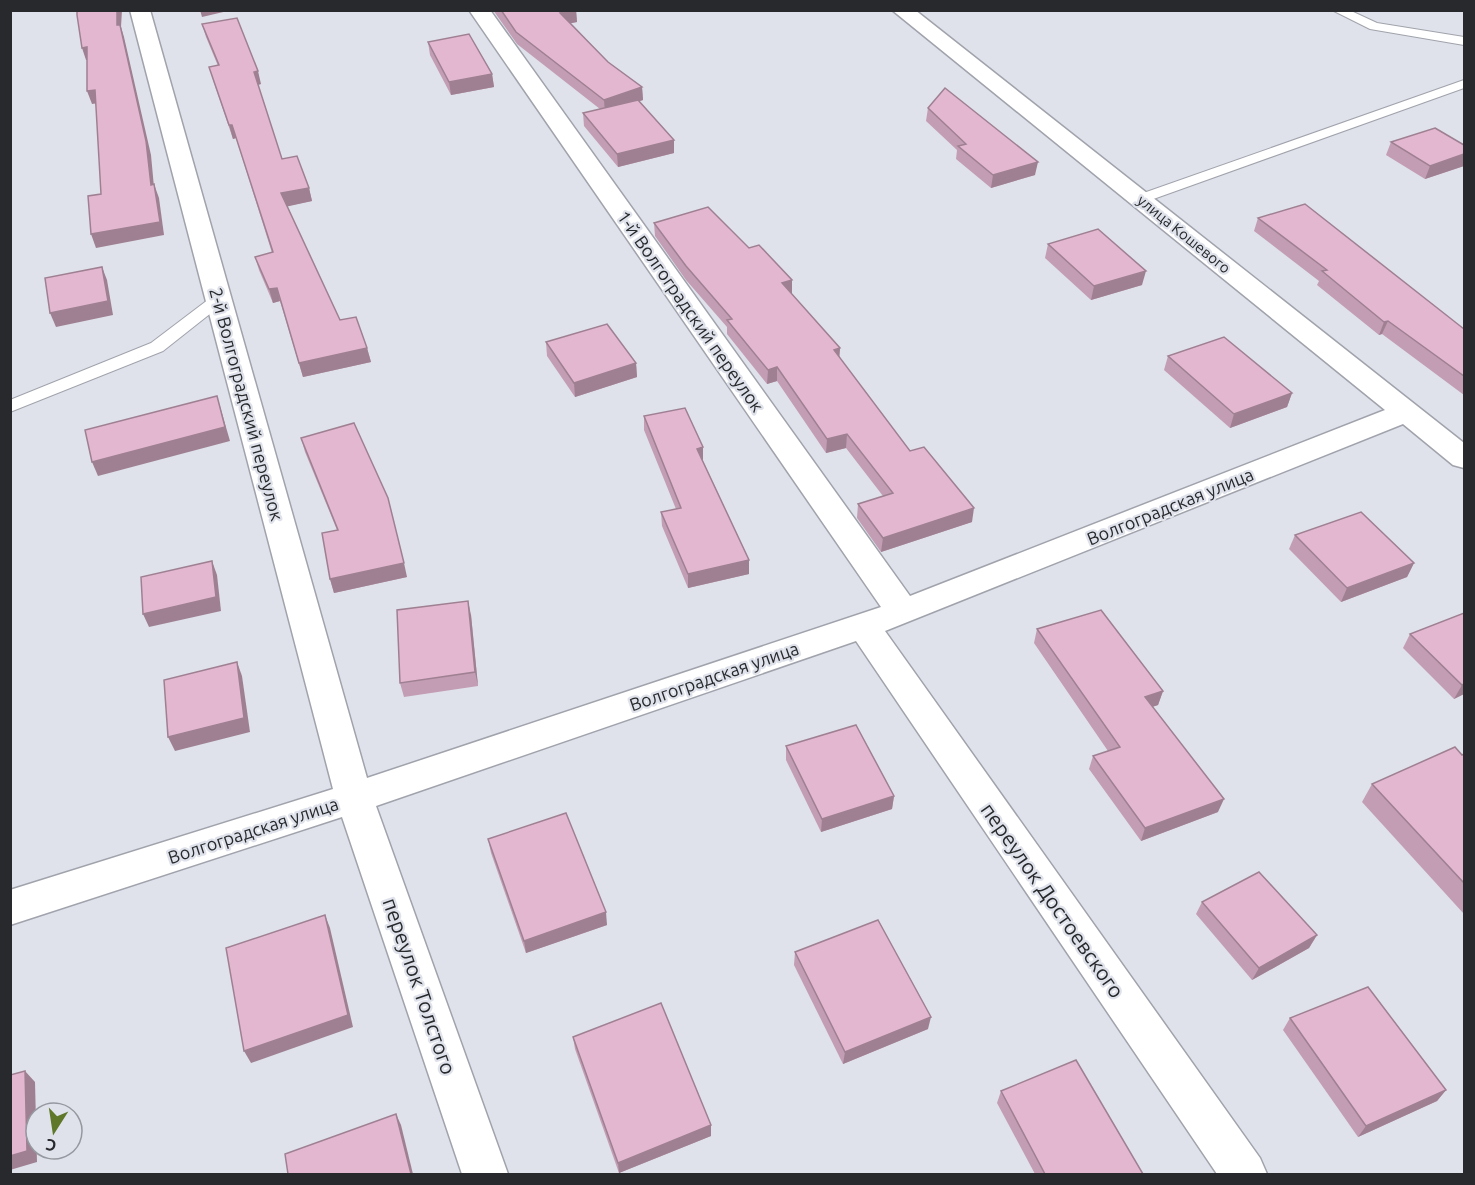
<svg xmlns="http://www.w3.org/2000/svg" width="1475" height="1185" font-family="Ubuntu,sans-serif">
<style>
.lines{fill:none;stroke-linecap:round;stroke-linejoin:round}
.service-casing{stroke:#a1a3ac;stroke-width:2}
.minor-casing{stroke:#a1a3ac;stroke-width:3}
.service{fill:#fff;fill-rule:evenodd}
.minor{fill:#fff;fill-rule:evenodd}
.wall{fill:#c39db3}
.shaded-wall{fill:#9f8092}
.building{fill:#e3b7d0;stroke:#9f8092;stroke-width:1.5}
.labels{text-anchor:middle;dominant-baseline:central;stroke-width:4.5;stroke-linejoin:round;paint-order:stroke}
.far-street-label{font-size:15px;fill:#27292c;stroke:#dfe2eb}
.street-label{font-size:18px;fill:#27292c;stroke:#dfe2eb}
.near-street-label{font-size:21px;fill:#27292c;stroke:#dfe2eb}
</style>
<rect width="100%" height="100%" fill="#dfe2eb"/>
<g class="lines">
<defs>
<g id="service">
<polygon points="1332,10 1349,10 1377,23 1464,37 1464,45 1370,29"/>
<polygon points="1464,80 1464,88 1145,202 1135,202 1133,199 1135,196"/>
<polygon points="219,294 225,296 227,299 225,302 163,351 10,412 10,400 151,343 213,296"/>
</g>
<polygon id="minor" points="130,10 150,10 367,778 881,607 469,10 490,10 910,596 1385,410 892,10 915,10 1464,443 1464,468 1453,465 1403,424 885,631 1260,1158 1267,1174 1217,1174 856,641 376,806 508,1174 462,1174 342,817 10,925 10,890 333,789"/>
</defs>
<!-- service casing -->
<use href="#service" class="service-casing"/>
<!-- minor casing -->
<use href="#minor" class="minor-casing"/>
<!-- service -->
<use href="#service" class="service"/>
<!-- minor -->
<use href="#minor" class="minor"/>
</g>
<!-- wall -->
<g class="wall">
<polygon points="493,10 576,10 577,22 571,23 608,62 642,87 643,100 639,101 674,140 674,153 618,167 584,126 583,113 600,109 517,44"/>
<polygon points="202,24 261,84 258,85 282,159 309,188 312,201 287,206 340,320 367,348 371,362 303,377 280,301 273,303 259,270 255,257 272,253 236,138 233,139 213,80 209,67 218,66 206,37"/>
<polygon points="428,42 492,74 494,87 451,95 430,55"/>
<polygon points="928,108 1035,175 991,188 956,159 957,150 926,121"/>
<polygon points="1391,142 1464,145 1464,166 1425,179 1386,155"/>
<polygon points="1258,218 1464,329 1464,395 1382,334 1379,335 1317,285 1319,281 1254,231"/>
<polygon points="654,223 749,248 792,280 792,294 840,348 839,357 910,451 972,522 881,552 857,518 858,504 883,496 846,448 826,453 777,381 767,384 727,334 727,327 686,280 655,236"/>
<polygon points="1048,244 1142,285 1091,300 1045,258"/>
<polygon points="546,342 636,363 637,377 575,397 547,356"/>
<polygon points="1168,356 1292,393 1287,407 1230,428 1164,370"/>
<polygon points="644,416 703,447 703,461 749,560 749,574 688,588 662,526 661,512 676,509 644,430"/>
<polygon points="301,438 407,577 334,593 330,579 337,530 305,452"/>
<polygon points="1295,535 1414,563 1407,577 1341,602 1289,549"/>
<polygon points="1464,613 1464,694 1454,699 1403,648 1410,634"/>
<polygon points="471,615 478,686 404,697 400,683"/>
<polygon points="1037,629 1163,691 1158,705 1152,707 1218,812 1141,841 1089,769 1093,756 1108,751 1034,643"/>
<polygon points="786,746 894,796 892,809 821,832 786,760"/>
<polygon points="1464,754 1464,914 1362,802 1372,784"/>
<polygon points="488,839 607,925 526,953 491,853"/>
<polygon points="1202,902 1317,935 1309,948 1252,980 1196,914"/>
<polygon points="795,952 928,1029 843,1064 794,965"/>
<polygon points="1290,1018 1446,1090 1437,1101 1358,1137 1283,1030"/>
<polygon points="573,1037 711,1136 619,1173 575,1049"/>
<polygon points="1001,1091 1143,1174 1035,1174 997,1103"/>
</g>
<!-- shaded-wall -->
<g class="shaded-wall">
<polygon points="117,10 122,10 121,27 124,37 151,155 155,198 151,185 117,25"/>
<polygon points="200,10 232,10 202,17"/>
<polygon points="572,10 576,10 577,22 562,25 560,13"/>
<polygon points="87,47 92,60 86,60 82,48"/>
<polygon points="258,71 261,84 257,85 254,72"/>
<polygon points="492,74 494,87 451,95 449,82"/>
<polygon points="642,87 643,100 605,113 604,100"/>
<polygon points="95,90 99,103 92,104 87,91"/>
<polygon points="229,125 232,125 236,138 233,139"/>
<polygon points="674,140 674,153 618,167 617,154"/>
<polygon points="1464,154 1464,166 1425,179 1430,166"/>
<polygon points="1038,162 1035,175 991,188 993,175"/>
<polygon points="154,184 159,198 164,235 96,248 91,234"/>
<polygon points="309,188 312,201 285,207 281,193"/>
<polygon points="102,267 107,280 113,315 56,327 50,313"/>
<polygon points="1146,271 1142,285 1091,300 1094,286"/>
<polygon points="792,280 792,294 782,283"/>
<polygon points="277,288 280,301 273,303 269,289"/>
<polygon points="1388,321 1382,334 1379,335 1384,322"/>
<polygon points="367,348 371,362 303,377 299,363"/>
<polygon points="840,348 839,362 834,350"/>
<polygon points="636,363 637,377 575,397 574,383"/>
<polygon points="777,367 777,381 767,384 768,370"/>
<polygon points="1292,393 1287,407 1230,428 1234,414"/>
<polygon points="217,396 230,441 98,476 92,462"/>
<polygon points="847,434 846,448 826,453 827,439"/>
<polygon points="703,447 703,461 697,449"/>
<polygon points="974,508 972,522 881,552 883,538"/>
<polygon points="749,560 749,574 688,588 688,574"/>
<polygon points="212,561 217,575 221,611 149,627 143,614"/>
<polygon points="404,563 407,577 334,593 330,579"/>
<polygon points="1414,563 1407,577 1341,602 1347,588"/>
<polygon points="468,601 471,615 478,686 475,672"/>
<polygon points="237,662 242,676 250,732 175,751 168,737"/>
<polygon points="1464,684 1464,694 1454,699 1462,685"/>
<polygon points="1163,691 1158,705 1140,711 1145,697"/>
<polygon points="894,796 892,809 821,832 822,819"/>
<polygon points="1224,799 1218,812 1141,841 1145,828"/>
<polygon points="606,912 607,925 526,953 524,941"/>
<polygon points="325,915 330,928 353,1027 251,1063 244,1051"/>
<polygon points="1317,935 1309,948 1252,980 1259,968"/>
<polygon points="931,1017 928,1029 843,1064 845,1052"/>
<polygon points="25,1071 35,1082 37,1162 10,1170 10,1156"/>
<polygon points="1446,1090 1437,1101 1358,1137 1366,1126"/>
<polygon points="396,1114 401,1125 413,1174 411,1174"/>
<polygon points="711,1125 711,1136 619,1173 618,1163"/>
</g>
<!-- building -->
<g class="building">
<polygon points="77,10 117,10 117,25 120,25 146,141 151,185 154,184 160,222 91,234 88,196 101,194 95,90 87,91 87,47 82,48 77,15"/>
<polygon points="501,10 572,10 560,13 608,62 642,87 604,100 516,32"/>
<polygon points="237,18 258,71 254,72 282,159 297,156 309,188 281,193 340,320 356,317 367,348 299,363 277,288 269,289 255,257 273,252 232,125 229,125 209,67 219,65 202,24"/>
<polygon points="469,34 492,74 449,82 428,42"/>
<polygon points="945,88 1038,162 993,175 958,146 966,144 928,108"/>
<polygon points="638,100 674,140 617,154 583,113"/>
<polygon points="1435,128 1464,145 1464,154 1430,166 1391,142"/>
<polygon points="1305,204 1464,329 1464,376 1388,321 1384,322 1322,271 1327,270 1258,218"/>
<polygon points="708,207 749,248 759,245 792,280 782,283 840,348 834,350 910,451 924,447 974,508 883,538 858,504 893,493 847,434 827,439 777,367 768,370 727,320 732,319 686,266 654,223"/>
<polygon points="1098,229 1146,271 1094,286 1048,244"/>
<polygon points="102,267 108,301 50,313 45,278"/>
<polygon points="607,324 636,363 574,383 546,342"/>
<polygon points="1224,337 1292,393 1234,414 1168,356"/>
<polygon points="217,396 225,427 92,462 85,430"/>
<polygon points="685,408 703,447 697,449 749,560 688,574 661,512 681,508 644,416"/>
<polygon points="354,423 388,498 404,563 330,579 322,533 338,530 301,438"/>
<polygon points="1361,512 1414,563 1347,588 1295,535"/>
<polygon points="212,561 216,597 143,614 141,577"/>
<polygon points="468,601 475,672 400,683 397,610"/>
<polygon points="1101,610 1163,691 1145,697 1224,799 1145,828 1093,756 1120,747 1037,629"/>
<polygon points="1464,613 1464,684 1462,685 1410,634"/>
<polygon points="237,662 244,718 168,737 164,680"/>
<polygon points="856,725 894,796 822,819 786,746"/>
<polygon points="1455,747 1462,755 1464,754 1464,883 1372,784"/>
<polygon points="566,813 606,912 524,941 488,839"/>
<polygon points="1259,872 1317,935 1259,968 1202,902"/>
<polygon points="325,915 348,1015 244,1051 226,948"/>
<polygon points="878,920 931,1017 845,1052 795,952"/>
<polygon points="1368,987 1446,1090 1366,1126 1290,1018"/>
<polygon points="661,1003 711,1125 618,1163 573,1037"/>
<polygon points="1076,1060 1143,1174 1045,1174 1001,1091"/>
<polygon points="25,1071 27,1151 10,1156 10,1075"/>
<polygon points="396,1114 411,1174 288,1174 285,1154"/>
</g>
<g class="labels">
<!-- far-street labels -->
<g class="far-street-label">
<text transform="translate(1184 234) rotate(39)">улица Кошевого</text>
</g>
<!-- street labels -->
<g class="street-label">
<text transform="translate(691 311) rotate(55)">1-й Волгоградский переулок</text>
<text transform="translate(247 404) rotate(75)">2-й Волгоградский переулок</text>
<text transform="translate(1170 506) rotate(-22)">Волгоградская улица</text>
<text transform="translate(714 676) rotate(-19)">Волгоградская улица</text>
<text transform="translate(253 830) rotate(-18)">Волгоградская улица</text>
</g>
<!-- near-street labels -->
<g class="near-street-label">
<text transform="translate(1053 900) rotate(55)">переулок Достоевского</text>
<text transform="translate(420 986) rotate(71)">переулок Толстого</text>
</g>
</g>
<!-- border -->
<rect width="1475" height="1185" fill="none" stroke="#27292c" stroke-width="24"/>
<!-- north arrow -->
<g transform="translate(54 1131) rotate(192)"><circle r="28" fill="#dfe2eb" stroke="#95989f" stroke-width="1.5"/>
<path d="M0-4.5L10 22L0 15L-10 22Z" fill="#5f7729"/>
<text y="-9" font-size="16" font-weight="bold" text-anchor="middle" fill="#27292c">С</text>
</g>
</svg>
